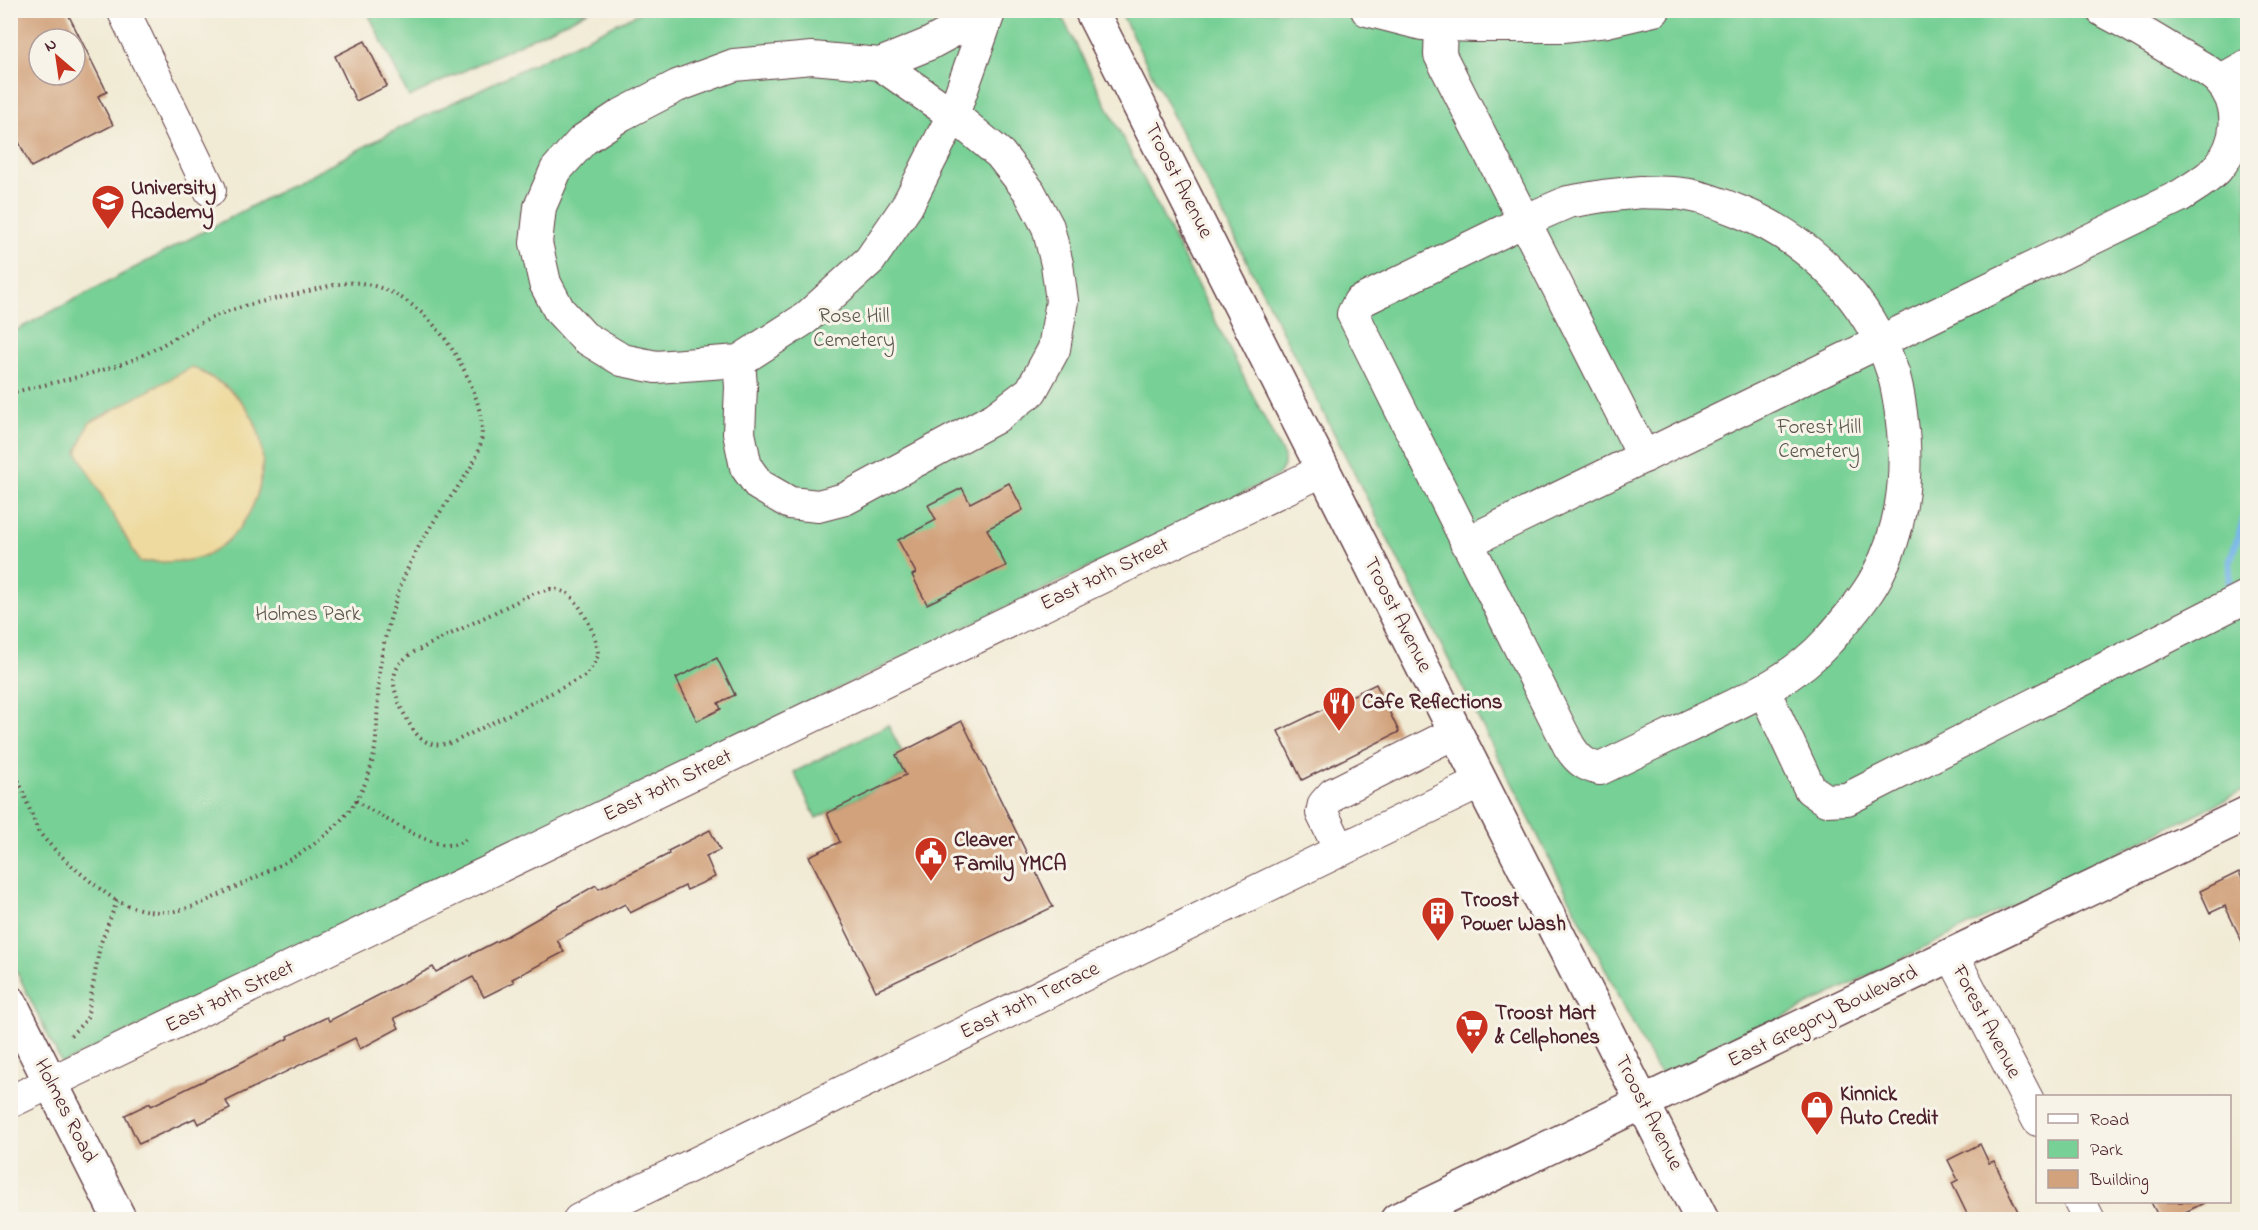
<svg xmlns="http://www.w3.org/2000/svg" width="2258" height="1230" font-family="'Indie Flower',sans-serif">
<style>
.green{fill:#77d095;stroke:#607860;stroke-width:1.5}
.sand{fill:#eeda9e;stroke:#9c7c64;stroke-width:1.5}
.lines{fill:none;stroke-linecap:round;stroke-linejoin:round}
.stream{stroke:#73b4e7;stroke-width:7}
.building{fill:#d1a27b;fill-rule:evenodd}
.minor-casing{stroke:#633e44;stroke-width:34}
.major-casing{stroke:#633e44;stroke-width:36}
.path{stroke:#633e44;stroke-width:4;stroke-dasharray:1.5 4.5;stroke-linecap:butt}
.minor{stroke:#fff;stroke-width:32}
.major{stroke:#fff;stroke-width:33}
.labels{text-anchor:middle;dominant-baseline:central;stroke-width:6;stroke-linejoin:round;paint-order:stroke}
.street-label{font-size:21px;fill:#4a1f2b;stroke:#f7f3e8}
.poi-label{font-size:21px;font-weight:bold;fill:#4a1f2b;stroke:#f7f3e8;text-anchor:start}
.park-label{font-size:21px;fill:#58544b;stroke:#f7f3e8}
</style>
<rect width="100%" height="100%" fill="#f7f3e8"/>
<filter id="ink" filterUnits="userSpaceOnUse"><feTurbulence type="fractalNoise" baseFrequency=".0167" numOctaves="2"/><feDisplacementMap in="SourceGraphic" scale="12" xChannelSelector="R" yChannelSelector="G"/><feConvolveMatrix kernelMatrix="1 2 1 2 8 2 1 2 1" color-interpolation-filters="sRGB"/></filter>
<filter id="wash" filterUnits="userSpaceOnUse"><feTurbulence type="fractalNoise" baseFrequency=".008" numOctaves="4" result="noise"/><feDisplacementMap in="SourceGraphic" scale="24" xChannelSelector="R" yChannelSelector="G"/><feGaussianBlur stdDeviation="1.35" result="paint"/><feColorMatrix in="noise" values="0 0 0 0 0 0 0 0 0 0 0 0 0 0 0 0 0 1.4 0 .05"/><feComposite in="paint" operator="in"/></filter>
<g filter="url(#wash)">
<rect width="100%" height="100%" fill="#f1ebd5"/>
<!-- green -->
<g class="green">
<polygon points="367,11 589,11 409,97"/>
<polygon points="643,11 1059,11 1284,457 1284,466 1278,476 62,1064 11,960 11,333 400,128"/>
<polygon points="1120,11 2247,11 2247,789 1670,1073 1661,1073 1655,1067"/>
<polygon points="888,725 902,752 896,755 906,775 816,818 794,772"/>
</g>
<!-- sand -->
<path class="sand" d="M192,367C210,376 228,386 241,401C282,447 261,528 208,554C186,565 163,561 140,562L77,452L89,423Z"/>
<g class="lines">
<!-- stream -->
<g class="stream">
<polyline points="2230,595 2228,591 2230,561 2248,507"/>
<polyline points="2240,615 2248,623"/>
</g>
</g>
<g id="blocks">
<!-- building -->
<g class="building">
<path d="M10,10H66L107,92L98,96L113,125L31,167L16,136L10,139ZM39,39H75V75H39Z"/>
<polygon points="365,41 387,86 356,101 335,56"/>
<polygon points="1009,483 1023,510 987,529 1006,566 927,604 912,575 916,573 898,540 936,520 928,505 962,488 970,503"/>
<polygon points="717,658 735,695 718,703 721,709 697,721 676,678"/>
<polygon points="1376,684 1399,732 1302,780 1278,731"/>
<polygon points="962,721 1053,907 876,991 809,856 840,842 827,813 906,775 896,755"/>
<polygon points="710,830 720,850 706,856 715,877 687,890 685,886 630,913 625,904 557,940 564,952 512,979 514,982 484,997 473,977 394,1018 399,1028 360,1049 355,1038 226,1101 230,1109 198,1124 195,1118 139,1144 125,1115 150,1103 151,1106 234,1066 289,1038 288,1036 327,1017 329,1021 433,967 436,972 507,936 596,885 599,889 669,854 668,851"/>
<polygon points="2239,872 2247,889 2247,952 2225,906 2210,913 2200,891"/>
<polygon points="1980,1144 1989,1163 1994,1161 2022,1220 1970,1220 1952,1183 1958,1180 1948,1160"/>
<polygon points="2151,1202 2206,1202 2169,1220 2160,1220"/>
</g>
</g>
</g>
<g filter="url(#ink)">
<use href="#blocks" fill-opacity="0" stroke="#633e44" stroke-width="1.5"/>
<g class="lines">
<defs>
<g id="minor">
<polyline points="123,10 210,190"/>
<polyline points="1367,10 1422,24 1476,26 1563,26 1607,21 1654,10"/>
<polyline points="1441,25 1440,55 1644,457"/>
<polyline points="880,64 929,44 990,11"/>
<polyline points="2220,81 2248,65"/>
<path d="M1641,192C1655,193 1669,192 1682,194C1701,196 1721,204 1738,211C1810,239 1869,299 1893,373C1899,391 1901,412 1903,431C1908,480 1901,532 1877,576C1865,599 1845,621 1828,641C1794,679 1747,699 1702,720C1668,736 1634,753 1600,769C1585,766 1577,759 1569,746L1353,314L1359,302L1524,221L1568,202L1603,196Z"/>
<polyline points="739,361 741,387 739,433 746,467 759,485 790,503 818,506 845,499 995,418 1031,391 1054,349 1062,301 1057,264 1048,227 1029,191 1000,154 953,115 880,64 812,58 734,65 677,86 621,115 583,140 556,170 540,207 536,243 545,283 559,310 584,337 622,360 656,367 739,361 806,318 870,260 907,206 953,115 990,10"/>
<path d="M1466,543L2180,196C2192,188 2207,180 2217,169C2239,143 2243,107 2220,81C2209,70 2191,61 2178,54C2153,39 2128,23 2102,10"/>
<polyline points="1764,690 1810,789 1826,800 1847,799 2248,596"/>
<polyline points="1340,850 1322,813 1324,804 1333,794 1456,732"/>
<polyline points="1952,955 2038,1120"/>
<polyline points="10,1102 1324,470"/>
<polyline points="2080,1202 2089,1220"/>
<polyline points="579,1220 1481,782"/>
</g>
<g id="major">
<polyline points="1091,10 1702,1220"/>
<polyline points="10,1002 120,1220"/>
<polyline points="1397,1220 2248,813"/>
</g>
</defs>
<!-- minor casing -->
<use href="#minor" class="minor-casing"/>
<!-- major casing -->
<use href="#major" class="major-casing"/>
<!-- path -->
<g class="path">
<path d="M10,393C51,383 93,375 132,360C159,349 183,331 209,319C236,306 265,301 293,295C315,290 339,281 361,283C395,288 423,310 443,336C463,363 489,412 480,446C474,468 457,487 445,505C423,537 404,569 394,606C387,629 380,655 379,679C377,702 378,725 375,748C363,827 300,856 236,887C190,909 167,923 117,901L100,945L87,1019L68,1038"/>
<path d="M550,589C556,590 562,590 568,594C581,603 599,640 598,656L587,675L454,742C424,751 415,735 403,712C391,686 387,667 416,651L532,594Z"/>
<path d="M10,758L38,831C56,854 93,885 117,901"/>
<path d="M356,801C376,813 428,846 450,845C457,845 462,842 468,838"/>
</g>
<!-- minor -->
<use href="#minor" class="minor"/>
<!-- major -->
<use href="#major" class="major"/>
</g>
</g>
<!-- icons -->
<defs>
<symbol id="school-pin" viewBox="-11 -11 22 30"><path d="M0 17L-7.5 6A9.5 9.5 0 1 1 7.5 6Z" fill="#c8321e" stroke="#f7f3e8"/><path d="M0-5L7-2L0 1L-7-2ZM-4 1L0 2.5L4 1V4Q0 6-4 4Z" fill="#fff"/></symbol>
<symbol id="restaurant-pin" viewBox="-11 -11 22 30"><path d="M0 17L-7.5 6A9.5 9.5 0 1 1 7.5 6Z" fill="#c8321e" stroke="#f7f3e8"/><path d="M-5-6h1v4h1v-4h1v4h1v-4h1v5L-1.5 .5V6h-2V.5L-5-1ZM5-6V6H3V1.5H1.5Q1.5-4 5-6Z" fill="#fff"/></symbol>
<symbol id="civic-pin" viewBox="-11 -11 22 30"><path d="M0 17L-7.5 6A9.5 9.5 0 1 1 7.5 6Z" fill="#c8321e" stroke="#f7f3e8"/><path d="M-.6-6.5H3V-4.5H.6V-3L4-1V1h2V6H-6V1h2V-1L-.6-3ZM-1.2 2.5V6h2.4V2.5Z" fill="#fff"/></symbol>
<symbol id="building-pin" viewBox="-11 -11 22 30"><path d="M0 17L-7.5 6A9.5 9.5 0 1 1 7.5 6Z" fill="#c8321e" stroke="#f7f3e8"/><path d="M-4-6H4V6H1V3H-1V6H-4ZM-2.5-4.3h1.7v1.8h-1.7ZM.8-4.3h1.7v1.8H.8ZM-2.5-1h1.7V.8h-1.7ZM.8-1h1.7V.8H.8Z" fill="#fff"/></symbol>
<symbol id="supermarket-pin" viewBox="-11 -11 22 30"><path d="M0 17L-7.5 6A9.5 9.5 0 1 1 7.5 6Z" fill="#c8321e" stroke="#f7f3e8"/><path d="M-6-5.5h2.5l.6 2H6L4.5 2H-2.5L-4.4-4H-6ZM-1.5 3.2a1.3 1.3 0 1 0 .1 0ZM3 3.2a1.3 1.3 0 1 0 .1 0Z" fill="#fff"/></symbol>
<symbol id="shop-pin" viewBox="-11 -11 22 30"><path d="M0 17L-7.5 6A9.5 9.5 0 1 1 7.5 6Z" fill="#c8321e" stroke="#f7f3e8"/><path d="M-5-2.5h2.3a2.7 3.5 0 0 1 5.4 0H5L5.5 6h-11ZM-1.5-2.5h3a1.5 2.3 0 0 0-3 0Z" fill="#fff"/></symbol>
</defs>
<g fill-rule="evenodd">
<use href="#school-pin" x="89" y="182" width="38" height="52"/>
<use href="#restaurant-pin" x="1320" y="684" width="38" height="52"/>
<use href="#civic-pin" x="912" y="834" width="38" height="52"/>
<use href="#building-pin" x="1419" y="894" width="38" height="52"/>
<use href="#supermarket-pin" x="1453" y="1007" width="38" height="52"/>
<use href="#shop-pin" x="1798" y="1088" width="38" height="52"/>
</g>
<g class="labels">
<!-- street labels -->
<g class="street-label">
<text transform="translate(1178 181) rotate(63)">Troost Avenue</text>
<text transform="translate(1105 575) rotate(-26)">East 70th Street</text>
<text transform="translate(1397 615) rotate(63)">Troost Avenue</text>
<text transform="translate(668 786) rotate(-26)">East 70th Street</text>
<text transform="translate(230 997) rotate(-26)">East 70th Street</text>
<text transform="translate(1030 1001) rotate(-26)">East 70th Terrace</text>
<text transform="translate(1823 1017) rotate(-26)">East Gregory Boulevard</text>
<text transform="translate(1986 1022) rotate(62)">Forest Avenue</text>
<text transform="translate(65 1111) rotate(63)">Holmes Road</text>
<text transform="translate(1648 1113) rotate(63)">Troost Avenue</text>
</g>
<!-- poi labels -->
<g class="poi-label">
<text x="131" y="189">University<tspan x="131" dy="24">Academy</tspan></text>
<text x="1362" y="703">Cafe Reflections</text>
<text x="954" y="841">Cleaver<tspan x="954" dy="24">Family YMCA</tspan></text>
<text x="1461" y="901">Troost<tspan x="1461" dy="24">Power Wash</tspan></text>
<text x="1495" y="1014">Troost Mart<tspan x="1495" dy="24">&amp; Cellphones</tspan></text>
<text x="1840" y="1095">Kinnick<tspan x="1840" dy="24">Auto Credit</tspan></text>
</g>
<!-- park labels -->
<g class="park-label">
<text x="854" y="317">Rose Hill<tspan x="854" dy="24">Cemetery</tspan></text>
<text x="1819" y="428">Forest Hill<tspan x="1819" dy="24">Cemetery</tspan></text>
<text x="308" y="615">Holmes Park</text>
</g>
</g>
<!-- margin -->
<rect width="2258" height="1230" fill="none" stroke="#f7f3e8" stroke-width="36"/>
<!-- legend -->
<rect x="2036" y="1095" width="195" height="108" fill="#f7f3e8" stroke="#b29e9c" stroke-width="1.5"/>
<rect x="2048" y="1114" width="30" height="9" fill="#ffffff" stroke="#b29e9c" stroke-width="1.5"/>
<text x="2090" y="1125" font-size="18" fill="#4a1f2b">Road</text>
<rect x="2048" y="1140" width="30" height="18" fill="#77d095" stroke="#b29e9c" stroke-width="1.5"/>
<text x="2090" y="1155" font-size="18" fill="#4a1f2b">Park</text>
<rect x="2048" y="1170" width="30" height="18" fill="#d1a27b" stroke="#b29e9c" stroke-width="1.5"/>
<text x="2090" y="1185" font-size="18" fill="#4a1f2b">Building</text>
<!-- north arrow -->
<g transform="translate(57 57) rotate(331)"><circle r="28" fill="#f7f3e8" stroke="#b29e9c" stroke-width="1.5"/>
<path d="M0-4.5L10 22L0 15L-10 22Z" fill="#c8321e"/>
<text y="-9" font-size="16" font-weight="bold" text-anchor="middle" fill="#4a1f2b">N</text>
</g>
</svg>
